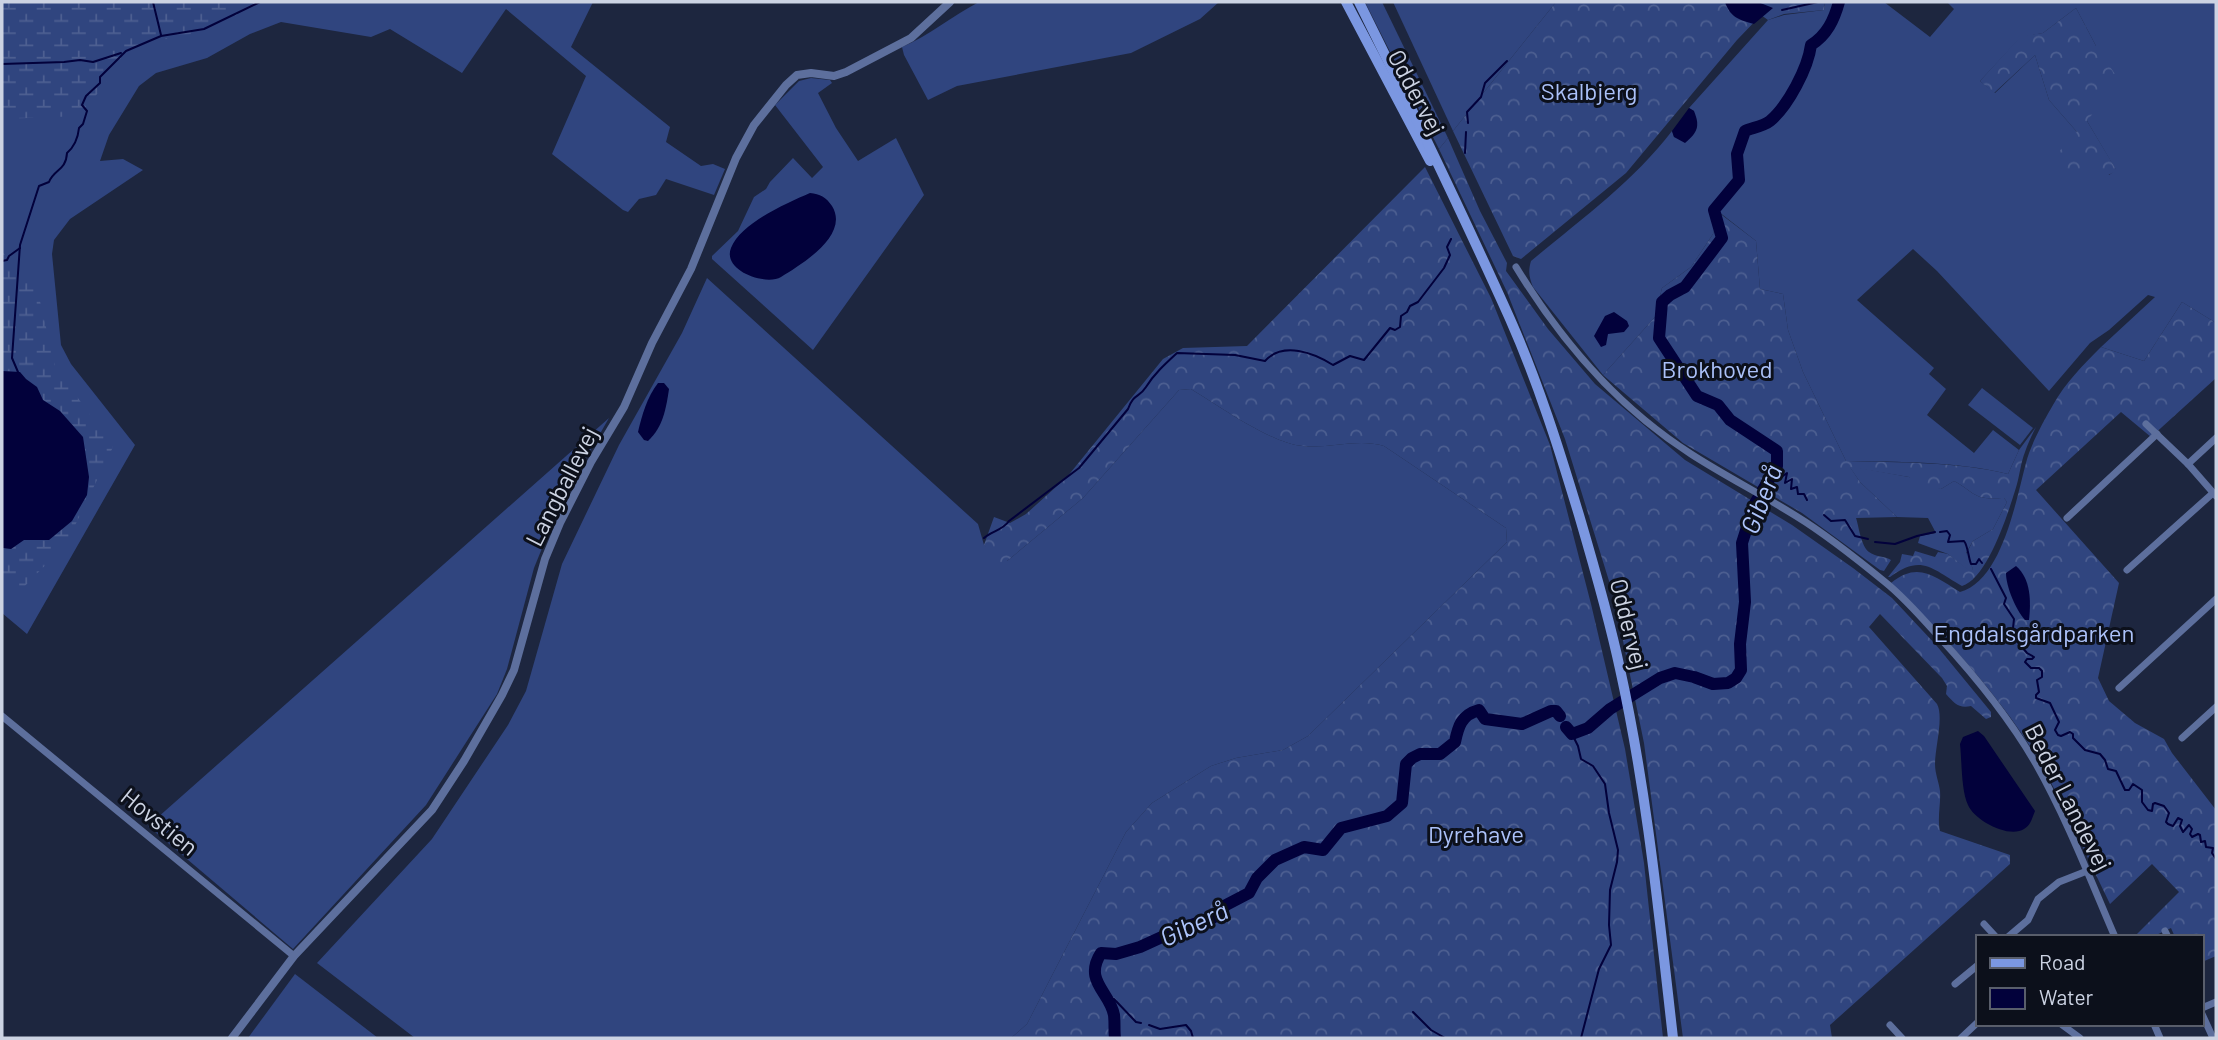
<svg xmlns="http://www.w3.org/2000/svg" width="2218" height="1040" font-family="Barlow,sans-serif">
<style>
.grass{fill:#30457f;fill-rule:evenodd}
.forest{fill:url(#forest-crowns)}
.wetland{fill:url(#wetland-marsh)}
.water{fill:#02013b}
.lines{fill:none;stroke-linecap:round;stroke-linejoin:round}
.stream{stroke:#02013b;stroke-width:2}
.river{stroke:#02013b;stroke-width:12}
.minor{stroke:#5d6f9d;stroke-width:7}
.tertiary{stroke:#5d6f9d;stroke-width:8}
.secondary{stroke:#7b97e1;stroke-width:10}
.labels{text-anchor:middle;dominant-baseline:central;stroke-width:6;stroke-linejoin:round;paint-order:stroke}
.park-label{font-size:24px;fill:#abc1f9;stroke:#0c101b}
.street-label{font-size:24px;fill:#ccd3e3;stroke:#0c101b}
.water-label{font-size:26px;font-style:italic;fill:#aec5fc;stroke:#0c101b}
</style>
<defs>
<pattern id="forest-crowns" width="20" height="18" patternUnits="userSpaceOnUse" patternTransform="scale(1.75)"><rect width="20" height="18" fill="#30457f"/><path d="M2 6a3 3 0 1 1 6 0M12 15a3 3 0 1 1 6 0" fill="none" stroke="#4d5f91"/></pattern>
<pattern id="wetland-marsh" width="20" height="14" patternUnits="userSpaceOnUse" patternTransform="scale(1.75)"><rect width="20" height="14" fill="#30457f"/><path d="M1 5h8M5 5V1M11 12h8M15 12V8" fill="none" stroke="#4d5f91"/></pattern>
</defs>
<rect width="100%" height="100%" fill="#1d263f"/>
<!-- grass -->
<g class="grass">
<polygon points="2,2 593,2 571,47 670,127 666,142 701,166 713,164 725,169 714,195 666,179 656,195 639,199 628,212 623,210 552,154 586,76 506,9 462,73 390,29 371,37 281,22 250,34 207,58 156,73 139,86 109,135 100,161 123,159 143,170 70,219 54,240 52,254 61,345 71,364 135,445 27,634 2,613"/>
<path d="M979,2H1219L1200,19L1131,53L957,86L928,100L904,55L902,47C930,35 952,16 979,2Z"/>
<polygon points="1365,2 1382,2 1448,138 1439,149"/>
<polygon points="1393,2 1556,2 1453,131"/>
<path d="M1825,2H1884L1930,37L1954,9L1947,2H2216V323L2182,302L2144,361L2101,347L2155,297L2148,295L2109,330L2090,343L2049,391L1937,271L1913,249L1857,300L1934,368L1929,374L1946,389L1927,415L1974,453L1993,430L2019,450L2008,474C1956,461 1900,462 1846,461L1803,372L1788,330L1783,294L1760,289L1756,241L1719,212L1713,234L1691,267L1662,288L1655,317L1603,375L1533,287C1529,277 1528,271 1531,261C1580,220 1633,182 1672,131L1674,137L1694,111L1689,108L1768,20L1784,15L1824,10ZM2076,8L2096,46L2087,121L2116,170L2109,175L2077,132L2049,100L2035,55L1995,93L1980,81L2021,37L2043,33Z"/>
<polygon points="811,78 830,80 832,83 818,93 836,128 858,161 896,138 924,195 813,350 712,259 712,256 738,231 754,197 766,189 770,182 793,158 812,178 823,167 775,105 799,81"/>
<path d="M707,278L978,524L984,545L1007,561L1083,498L1179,390L1191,389C1219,406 1272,444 1303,446C1330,449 1357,438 1384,446L1506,528L1507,542L1308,736L1283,750L1236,758L1211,766L1152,803L1126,832L1027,1024L1011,1038H415L317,963L432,839L508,725L526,691L562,564L619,445L682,333Z"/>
<polygon points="1982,388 2033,428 2020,445 1968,405"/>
<polygon points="609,418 582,465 547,536 534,568 507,669 497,694 426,805 293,949 148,826"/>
<path d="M1849,466L1909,477L1941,489L1954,481C1963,485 1970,493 1980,497C1987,499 1997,498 2004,498L2007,502L1993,529L1973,541L1966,553L1973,569L1970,572L1948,554L1918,543L1920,536L1936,533L1928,518L1897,517L1860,482Z"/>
<polygon points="295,974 378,1038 248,1038"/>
</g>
<!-- forest -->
<g class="forest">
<polygon points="1556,2 1825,2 1824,10 1784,14 1768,20 1761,15 1737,40 1626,173 1521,259 1513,256 1453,131"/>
<polygon points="2076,8 2096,46 2119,80 2087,121 2117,171 2108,175 2071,178 2062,172 2059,152 2071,136 2077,132 2049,100 2035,55 1994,93 1980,81 2021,36 2043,33"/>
<path d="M1448,138L1480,211L1507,263L1506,271L1548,329L1595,384L1685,460L1792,525L1853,568L1892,598L1936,645L1991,712V717L1986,719L1971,706C1959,709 1954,703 1946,694L1947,686L1942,678L1880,614L1869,627L1937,704C1944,717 1935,747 1935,764C1935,774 1939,782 1940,791C1941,804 1937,818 1940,831L2010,855V864L1830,1025L1832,1038H1683L1644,743L1614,597L1565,439L1507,292L1439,149Z"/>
<path d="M1425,167L1491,298L1550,445L1591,604L1625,749L1644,863L1663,1038H1000H1011L1027,1024L1126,832L1152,803L1211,766L1236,758L1283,750L1308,736L1507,542L1506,528L1384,446C1357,438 1330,449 1303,446C1272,444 1219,406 1191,389L1179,390L1083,498L1007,561L1000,563L984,545L994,517L1010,523L1026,514L1067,477L1163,359L1183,348L1247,346Z"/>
<path d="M1718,212L1756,241L1760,289L1783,294L1788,330L1803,372L1846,461C1900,463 1955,461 2008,474L2019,450L2036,427C2032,435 2028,443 2025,452C2021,462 2020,473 2017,484C2010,508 1988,579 1962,586C1933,570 1922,553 1890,577H1888L1900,562L1902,554L1913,556L1915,551L1935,557L1938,552L1948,554L1970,571L1973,569L1966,554L1973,541L1993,529L2007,502L2004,498C1997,498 1987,499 1980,497C1970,493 1963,485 1954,481L1941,489L1922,487L1909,477L1850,467L1860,482L1897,517L1856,518C1859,527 1861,546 1869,552C1875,557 1885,556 1891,560L1884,571L1880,570L1802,513L1683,443L1603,375L1655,317L1662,288L1691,267L1713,234Z"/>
<path d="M2182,302L2216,323V378L2151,437L2121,412L2036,490L2119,583L2098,678L2109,701L2135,723L2164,739L2172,753L2216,810V956L2202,962V937H2175L2171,928L2152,937H2134L2179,892L2152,864L2110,904C2087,857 2066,809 2041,764C2001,696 1946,638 1891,583C1918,561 1934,576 1960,592C2002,581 2016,500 2026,463C2030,446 2044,420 2053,405C2065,383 2084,364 2101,347L2144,361Z"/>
</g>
<!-- wetland -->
<g class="wetland">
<polygon points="2,2 259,2 210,30 161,40 124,57 81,116 2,119"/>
<polygon points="2,252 36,284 55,366 113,447 66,544 18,593 2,581 2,548 11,549 24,540 49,540 89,477 83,437 60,411 43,400 37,387 26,379 20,372 2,371"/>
</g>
<!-- water -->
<g class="water">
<path d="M1725,2H1758L1773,8L1754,24C1739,20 1730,17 1725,2Z"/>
<path d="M1689,108L1694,111C1700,126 1698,132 1685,143L1674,137L1672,131Z"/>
<path d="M810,193C820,194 826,197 832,206C850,235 802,264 781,277C766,286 722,271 731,248C741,223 787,203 810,193Z"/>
<polygon points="1614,312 1627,321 1629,326 1624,332 1608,334 1606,345 1601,347 1594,336 1605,316"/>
<polygon points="2,371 20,372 26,379 37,387 43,400 60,411 83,437 89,477 87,495 72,521 49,540 24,540 11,549 2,548"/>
<path d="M658,383H664L669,389C666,409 663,427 648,441L644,440L638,432C642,415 647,397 658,383Z"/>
<path d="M2016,566C2031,579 2031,601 2029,620H2025C2016,610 2006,587 2006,573Z"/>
<path d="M1978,731L1984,736L2035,811C2032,818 2031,825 2024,829C2009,839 1974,820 1968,805C1961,790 1962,762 1960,744L1963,737Z"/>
</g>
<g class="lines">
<!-- stream -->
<g class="stream">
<polyline points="153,2 161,35"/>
<polyline points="1782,10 1818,2"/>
<polyline points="2,64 64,62 80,60 93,62 121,53"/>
<polyline points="1468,123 1467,112 1481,97 1485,83 1507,61"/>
<polyline points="1465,153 1466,132"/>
<polyline points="2,261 7,260 9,256 20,248"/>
<path d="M18,372L12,358L20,245L39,186L49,182C54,169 66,171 67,153C75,146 78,138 79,128L83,124L87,111L82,105L86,96L100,83V77L126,51L161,36L204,29L260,2"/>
<polyline points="1777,466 1780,478 1787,473 1785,483 1792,479 1791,489 1797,487 1798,494 1804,494 1807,500"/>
<polyline points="1824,515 1831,521 1845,520 1855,536 1868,539"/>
<path d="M1940,532L1947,531L1950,535L1948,542L1964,541C1968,546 1968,556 1971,564H1976L1979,559L1982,563"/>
<path d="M984,538C992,531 1003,530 1009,521L1079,468L1128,409C1134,393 1139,398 1146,387C1154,374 1165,364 1177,353L1235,355L1265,361C1283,341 1314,353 1333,365L1350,356L1364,360L1390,328L1395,330L1400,327L1401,316L1407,312L1410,306L1418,302L1444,268L1450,255L1447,247L1451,239"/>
<polyline points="1875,542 1895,544 1917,536 1935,532"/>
<polyline points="1991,569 2006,598 2004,604 2014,619 2013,628 2018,631 2017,641 2027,653 2034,657 2032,659 2027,659 2025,662 2031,668 2039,668 2042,671 2042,677 2037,680 2039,692 2036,695 2036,698 2050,703 2059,722 2055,730 2058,735 2061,736 2070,732 2073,734 2073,738 2085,750 2100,754 2105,760 2108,769 2116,771 2125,790 2129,790 2133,784 2142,790 2142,802 2148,810 2152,811 2153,804 2155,803 2164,806 2169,813 2166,822 2168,824 2173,826 2178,818 2182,820 2180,826 2183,832 2189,825 2192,829 2190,834 2192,837 2198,834 2200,835 2201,842 2205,841 2206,847 2213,848 2212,853 2216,859"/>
<polyline points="1572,734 1578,746 1581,759 1593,766 1605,784 1609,813 1618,850 1617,862 1610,890 1609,925 1611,945 1599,969 1581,1038"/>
<polyline points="1106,1000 1114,999 1136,1022 1141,1023"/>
<polyline points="1413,1012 1431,1030 1445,1038"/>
<polyline points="1149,1025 1160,1029 1186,1025 1191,1031 1193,1038"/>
</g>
<!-- river -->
<g class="river">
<path d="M1566,727L1572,734L1588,728L1610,709L1660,678L1675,673L1694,677L1713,684L1728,683L1736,678L1741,670L1740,644L1745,602L1742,543L1754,505L1777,466V451L1730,420L1718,405L1697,396L1659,338L1662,302L1670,295L1685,287L1722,238L1714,210L1739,180L1737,154L1745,131C1752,128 1764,126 1770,121C1788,106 1808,68 1811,45C1827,35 1834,20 1839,2"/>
<path d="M1115,1038C1114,1031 1115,1023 1114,1015C1110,992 1083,981 1101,953L1116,954L1140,947L1175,931L1214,917L1226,905L1249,893L1257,878L1275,860L1304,847L1323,850L1341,828L1387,816L1402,803L1406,764L1412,758L1420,754H1440L1455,742C1458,727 1461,715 1479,710L1485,719L1522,724L1551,711H1556L1560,716"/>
</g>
<!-- minor -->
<g class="minor">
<path d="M1516,267C1561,341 1617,407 1691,454C1725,476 1761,494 1796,516C1827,535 1857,559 1885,582C1905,598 1923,619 1940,638C1976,677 2010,719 2036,764C2067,819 2090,879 2115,937"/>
<polyline points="2146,424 2188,464 2216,496"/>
<polyline points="2188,464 2216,438"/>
<polyline points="2067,518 2157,434"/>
<polyline points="2127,570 2213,493"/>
<polyline points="2119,688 2216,599"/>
<polyline points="2,716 294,956"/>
<polyline points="2182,738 2216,707"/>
<polyline points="1984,924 1996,937"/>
<polyline points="2165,931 2168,937"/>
<polyline points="2008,937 2028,920 2038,899 2059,882 2087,871"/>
<polyline points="1955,984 1978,965"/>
<polyline points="2202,1008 2216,1002"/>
<polyline points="2202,1014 2213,1038"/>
<polyline points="2061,1024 2080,1038"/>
<polyline points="2154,1024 2160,1038"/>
<polyline points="1890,1025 1902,1038"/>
<polyline points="1961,1038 1978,1022"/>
</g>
<!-- tertiary -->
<polyline class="tertiary" points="232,1038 294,956 432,810 464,761 502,695 514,670 545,559 560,523 591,462 624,407 652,343 691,269 736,158 754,125 786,85 797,75 811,73 834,76 846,72 911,38 950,2"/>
<!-- secondary -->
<g class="secondary">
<polyline points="1346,2 1430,161"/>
<path d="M1359,2C1411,107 1462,212 1510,319C1538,382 1559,449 1579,515C1594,566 1609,617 1620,669C1647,791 1659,915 1673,1038"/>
</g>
</g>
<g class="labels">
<!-- park labels -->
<g class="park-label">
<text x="1589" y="90">Skalbjerg</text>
<text x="1717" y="368">Brokhoved</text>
<text x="2034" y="632">Engdalsgårdparken</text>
<text x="1476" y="833">Dyrehave</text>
</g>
<!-- street labels -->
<g class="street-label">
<text transform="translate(1417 92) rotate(62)">Oddervej</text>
<text transform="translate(561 486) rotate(-63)">Langballevej</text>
<text transform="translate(1630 624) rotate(76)">Oddervej</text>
<text transform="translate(2069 797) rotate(63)">Beder Landevej</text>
<text transform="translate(160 821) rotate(39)">Hovstien</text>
</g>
<!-- water labels -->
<g class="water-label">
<text transform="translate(1760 499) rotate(-69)">Giberå</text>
<text transform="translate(1193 923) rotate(-25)">Giberå</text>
</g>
</g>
<!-- border -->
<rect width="2218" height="1040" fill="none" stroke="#ccd3e3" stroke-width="7"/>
<!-- legend -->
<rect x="1976" y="935" width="228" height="91" fill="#0c101b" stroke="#595e6b" stroke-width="2"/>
<rect x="1990" y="958" width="35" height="10" fill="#7b97e1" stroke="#595e6b" stroke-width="2"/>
<text x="2039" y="970" font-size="21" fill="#ccd3e3">Road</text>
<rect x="1990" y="988" width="35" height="21" fill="#02013b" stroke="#595e6b" stroke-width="2"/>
<text x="2039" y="1005" font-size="21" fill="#ccd3e3">Water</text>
</svg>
